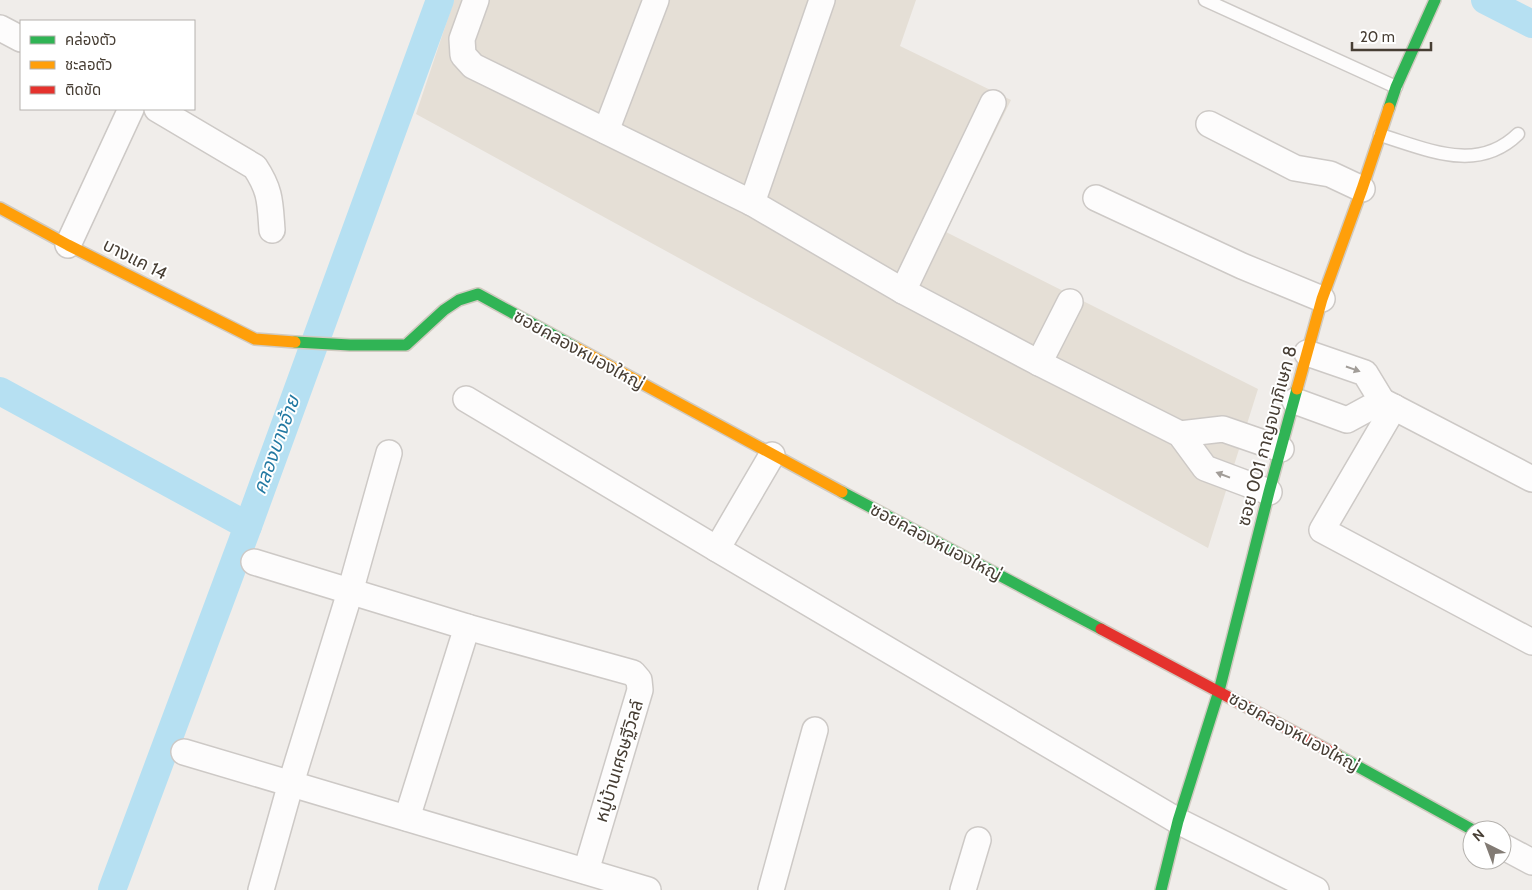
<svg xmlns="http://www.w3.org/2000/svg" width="1532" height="890" font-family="Cabin,'Noto Sans Thai',sans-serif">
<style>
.residential{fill:#e5dfd6}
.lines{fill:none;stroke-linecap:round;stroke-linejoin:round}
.canal{stroke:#b6e0f2;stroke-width:28}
.lane-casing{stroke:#cdc9c6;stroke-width:15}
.street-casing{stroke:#cdc9c6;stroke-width:28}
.fast-casing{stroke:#d0cac0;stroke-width:14}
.slow-casing{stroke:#d0cac0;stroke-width:14}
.jam-casing{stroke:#d0cac0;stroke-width:14}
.lane{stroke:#fdfcfc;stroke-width:12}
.street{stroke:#fdfcfc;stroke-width:25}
.fast{stroke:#30b455;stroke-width:11}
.slow{stroke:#ff9f0a;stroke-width:11}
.jam{stroke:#e5322d;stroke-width:11}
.oneway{fill:#a29d98}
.labels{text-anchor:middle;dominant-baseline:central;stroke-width:4;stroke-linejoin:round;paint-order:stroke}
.street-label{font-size:18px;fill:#473e34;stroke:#fff}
.water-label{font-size:19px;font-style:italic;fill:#2379a2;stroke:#fff}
</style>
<rect width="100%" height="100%" fill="#f0edea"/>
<!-- residential -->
<polygon class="residential" points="454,0 916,0 900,46 1011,100 946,232 1258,389 1208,548 416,114"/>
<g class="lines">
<!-- canal -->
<g class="canal">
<polyline points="1485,0 1532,24"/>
<polyline points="0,391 248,526"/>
<polyline points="112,890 248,526 440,0"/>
</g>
<defs>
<g id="lane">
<polyline points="1205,0 1396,87"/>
<path d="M1380,135C1427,149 1477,174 1518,134"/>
</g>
<g id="street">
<polyline points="476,0 462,39 463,55 473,66 752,203 903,291 1039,363 1180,434 1205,468 1269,492"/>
<polyline points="0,28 21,39"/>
<path d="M157,109L255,167C271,191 270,203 272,230"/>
<polyline points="1209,124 1295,168 1330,174 1362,189"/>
<polyline points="606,131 656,0"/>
<polyline points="1096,198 1242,266 1322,299"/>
<polyline points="752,203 822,0"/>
<polyline points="68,245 131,109"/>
<polyline points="903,291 993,103"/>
<polyline points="1039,363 1070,302"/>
<polyline points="466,399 717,549 1178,821 1316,890"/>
<polyline points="1295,401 1347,420 1382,401 1365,373 1307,353"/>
<polyline points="1382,401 1532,479"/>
<polyline points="1394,407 1322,530 1532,642"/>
<polyline points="1180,434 1223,429 1281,449"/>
<polyline points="717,549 772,455"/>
<polyline points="254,562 467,627 633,673 639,680 640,690 586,871"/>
<polyline points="184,752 648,890"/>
<polyline points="407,818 467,627"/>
<polyline points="1502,846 1532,862"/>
<polyline points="261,890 291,783 350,592 389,453"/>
<polyline points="771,890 815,730"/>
<polyline points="963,890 978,840"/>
</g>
<g id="fast">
<polyline points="1389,108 1396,87 1435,0"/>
<polyline points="295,342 350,345 406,345 444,310 459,300 478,294 575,347"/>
<polyline points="842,492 1101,629"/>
<polyline points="1337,755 1473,830"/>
<polyline points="1161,890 1178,821 1219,691 1269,492 1297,389"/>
</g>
<g id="slow">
<polyline points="0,208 68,245 255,339 295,342"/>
<polyline points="575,347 842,492"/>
<polyline points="1297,389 1322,299 1362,189 1389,108"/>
</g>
<polyline id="jam" points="1101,629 1337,755"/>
</defs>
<!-- lane casing -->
<use href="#lane" class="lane-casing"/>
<!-- street casing -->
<use href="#street" class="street-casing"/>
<!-- fast casing -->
<use href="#fast" class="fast-casing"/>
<!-- slow casing -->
<use href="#slow" class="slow-casing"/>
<!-- jam casing -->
<use href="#jam" class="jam-casing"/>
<!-- lane -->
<use href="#lane" class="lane"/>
<!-- street -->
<use href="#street" class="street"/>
<!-- fast -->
<use href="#fast" class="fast"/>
<!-- slow -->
<use href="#slow" class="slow"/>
<!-- jam -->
<use href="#jam" class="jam"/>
</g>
<!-- one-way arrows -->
<defs><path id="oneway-solid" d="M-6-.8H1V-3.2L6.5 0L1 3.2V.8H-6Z" transform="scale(1.25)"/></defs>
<g class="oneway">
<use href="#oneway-solid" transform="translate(1353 369) rotate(19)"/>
<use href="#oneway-solid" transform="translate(1223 475) rotate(-159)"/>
</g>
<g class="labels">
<!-- street labels -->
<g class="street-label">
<text transform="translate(135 259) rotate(27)">บางแค 14</text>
<text transform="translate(579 350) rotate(29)">ซอยคลองหนองใหญ่</text>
<text transform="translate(1267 436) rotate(-75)">ซอย 001 กาญจนาภิเษก 8</text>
<text transform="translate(936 542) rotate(28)">ซอยคลองหนองใหญ่</text>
<text transform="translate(1294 732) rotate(29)">ซอยคลองหนองใหญ่</text>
<text transform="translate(619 761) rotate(-73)">หมู่บ้านเศรษฐีวิลล์</text>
</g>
<!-- water labels -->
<g class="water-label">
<text transform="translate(276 445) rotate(-70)">คลองบางอ้าย</text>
</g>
</g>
<!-- legend -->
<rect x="20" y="20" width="175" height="90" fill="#ffffff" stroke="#b5b2ae"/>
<rect x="30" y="36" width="25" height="8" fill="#30b455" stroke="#b5b2ae"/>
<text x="65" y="45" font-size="15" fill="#473e34">คล่องตัว</text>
<rect x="30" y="61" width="25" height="8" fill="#ff9f0a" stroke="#b5b2ae"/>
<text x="65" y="70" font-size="15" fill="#473e34">ชะลอตัว</text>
<rect x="30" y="86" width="25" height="8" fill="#e5322d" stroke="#b5b2ae"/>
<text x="65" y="95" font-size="15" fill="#473e34">ติดขัด</text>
<!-- north arrow -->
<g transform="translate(1487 845) rotate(318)"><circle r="24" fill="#ffffff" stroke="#b5b2ae"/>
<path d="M0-4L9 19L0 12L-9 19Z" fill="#827b74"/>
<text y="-8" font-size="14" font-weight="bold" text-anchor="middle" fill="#473e34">N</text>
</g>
<!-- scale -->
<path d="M1352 42v8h79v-8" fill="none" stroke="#473e34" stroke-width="2.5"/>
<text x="1360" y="42" font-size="15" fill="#473e34" stroke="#ffffff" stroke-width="4" paint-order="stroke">20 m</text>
</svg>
